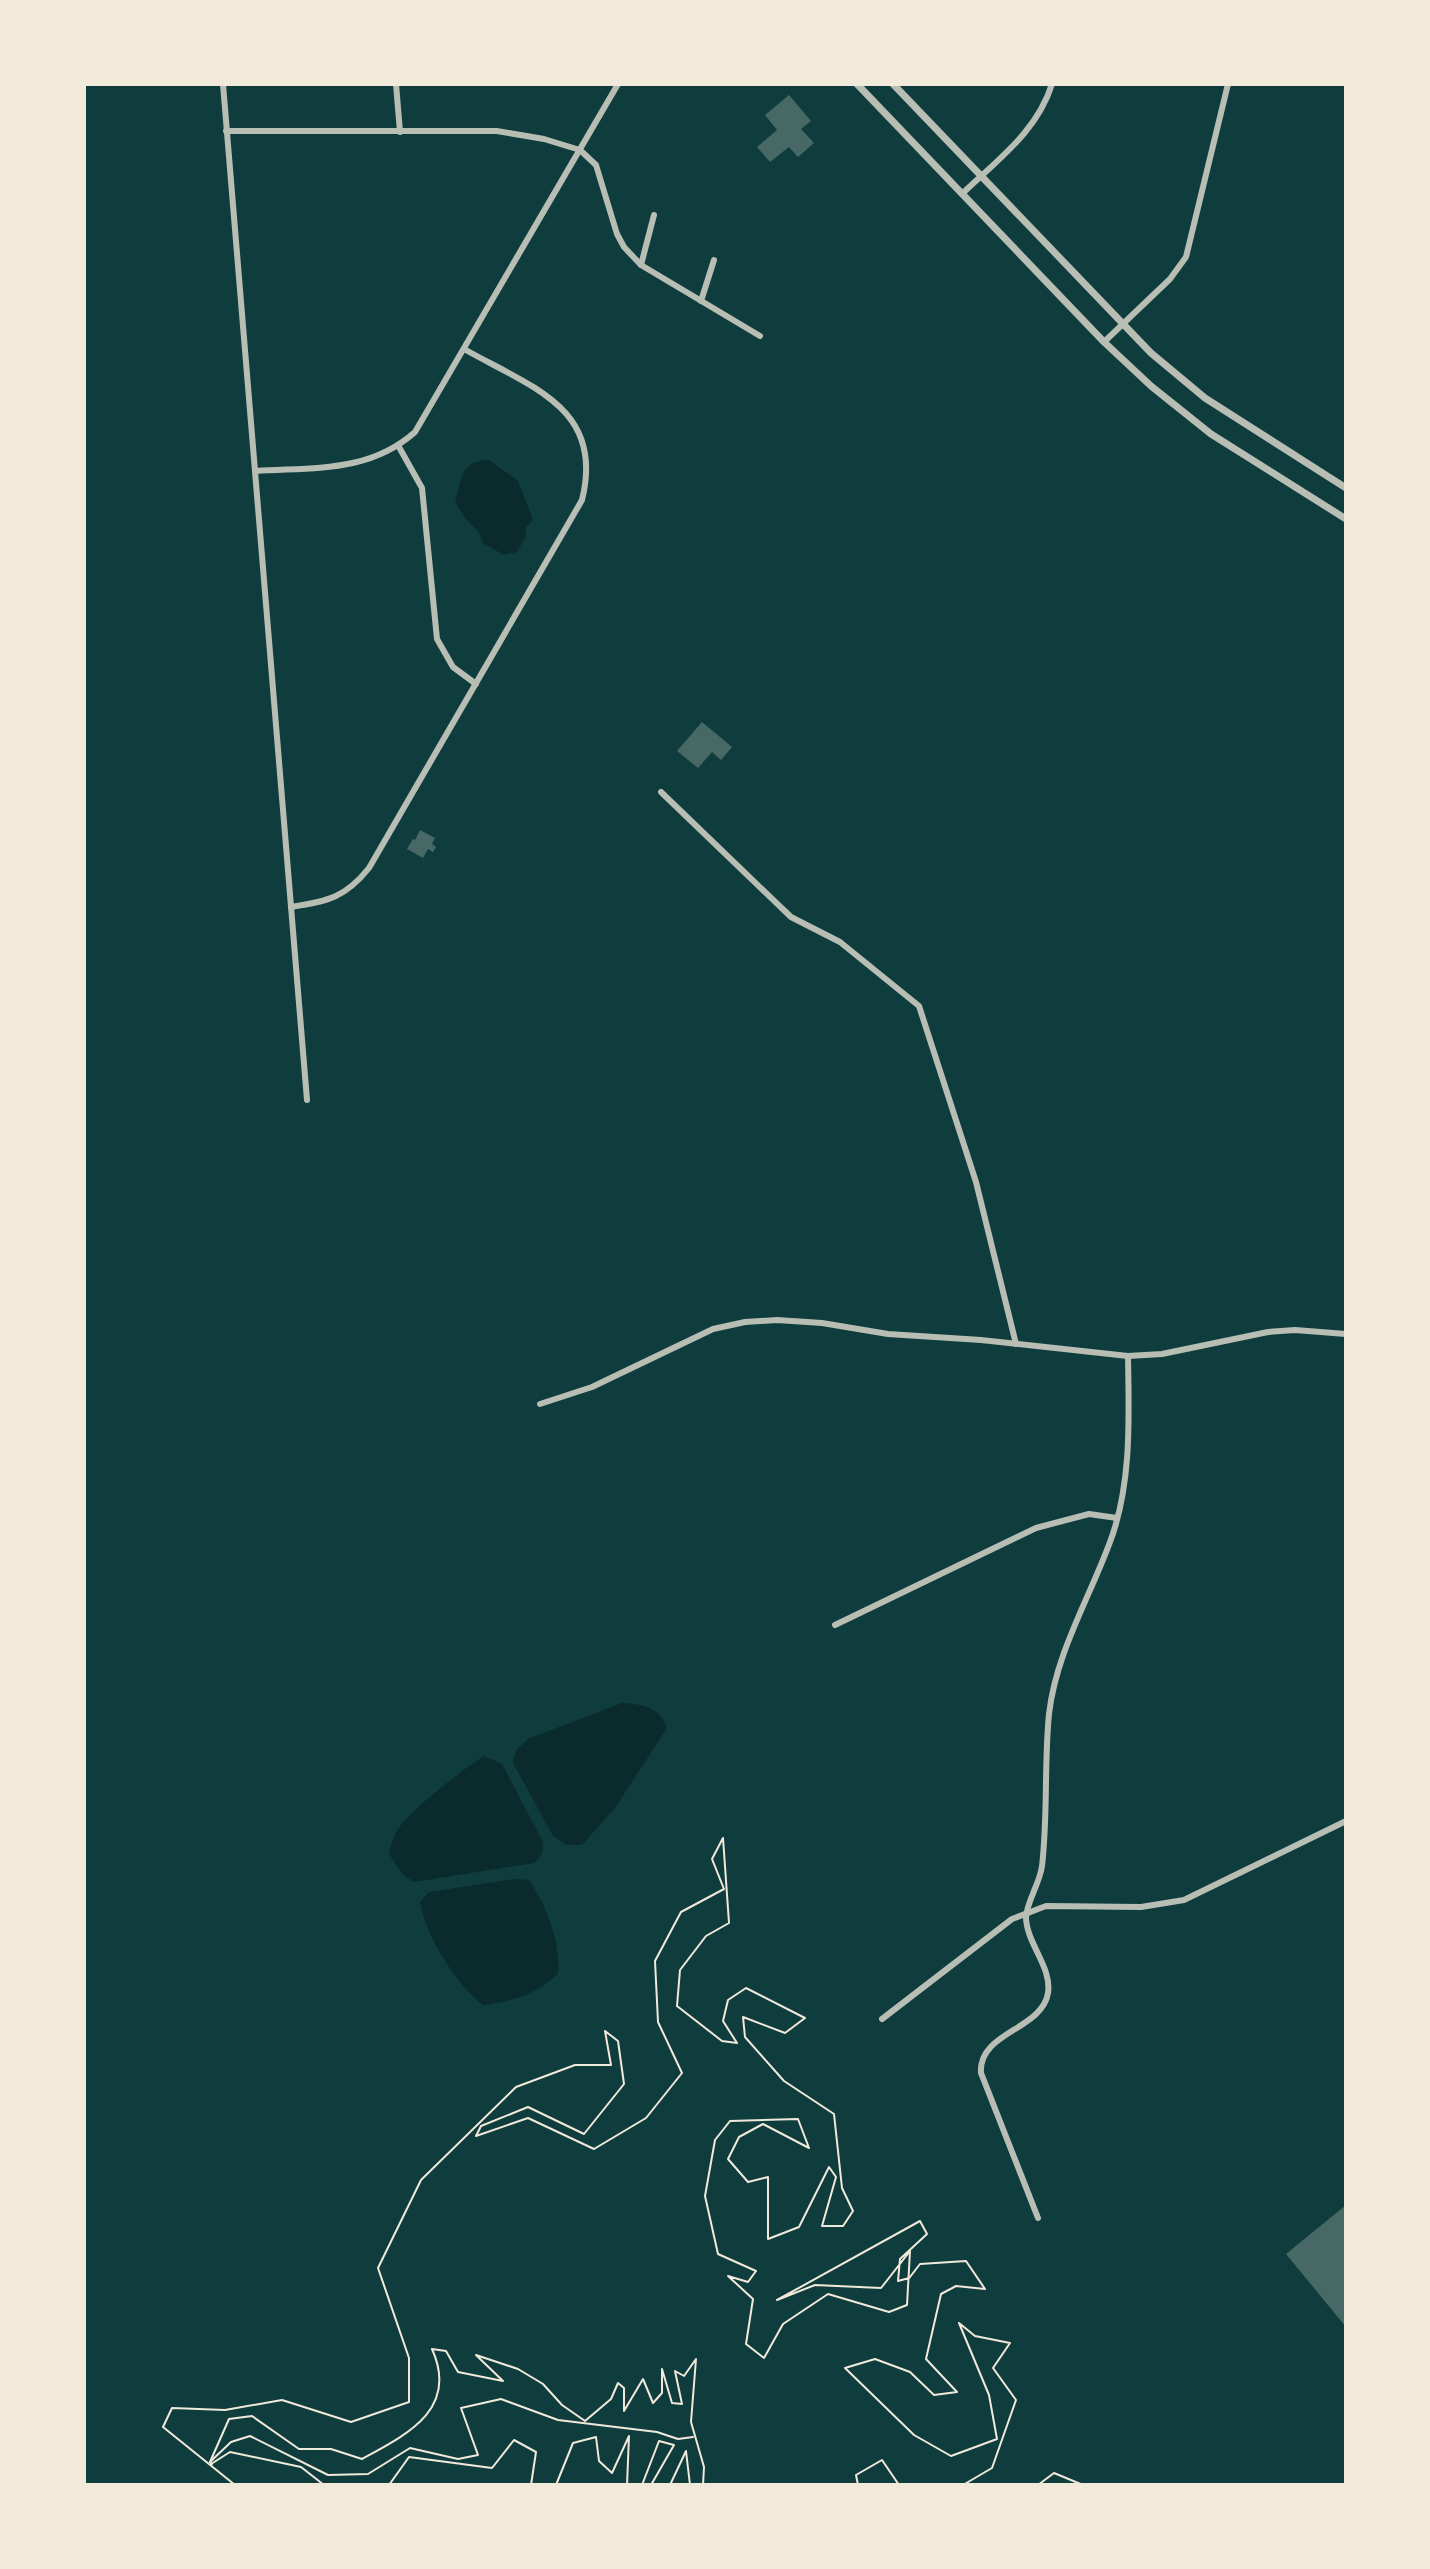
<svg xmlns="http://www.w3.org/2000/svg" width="1430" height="2569" font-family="'Titillium Web',sans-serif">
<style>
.water{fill:#0a2a2b}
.building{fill:#486865}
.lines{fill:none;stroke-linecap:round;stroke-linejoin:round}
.path{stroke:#f1e9da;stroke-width:2}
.minor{stroke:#b8beb3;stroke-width:6}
.tertiary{stroke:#b8beb3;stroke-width:7}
</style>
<rect width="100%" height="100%" fill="#0f3d3e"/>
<!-- water -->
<g class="water">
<path d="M489,460L518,481L533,520L526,527V536L517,552L504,555L483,543L478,531L465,518L455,502C462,478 460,461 489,460Z"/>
<path d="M622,1703C642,1704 660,1707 667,1728L615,1808L582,1845H566L553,1836L513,1763L516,1750L528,1739Z"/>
<path d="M484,1756L502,1764L543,1842L542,1854L534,1863L414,1882L403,1875L389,1854C391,1843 394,1834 401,1825C417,1805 462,1770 484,1756Z"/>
<path d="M515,1879L529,1880C546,1905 561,1943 558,1974C533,1996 515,2000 483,2005C457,1986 425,1935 420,1902L429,1892Z"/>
</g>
<!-- building -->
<g class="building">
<polygon points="789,95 811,121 801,129 814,143 798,157 789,147 770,162 757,147 777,130 765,115"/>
<polygon points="702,722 732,747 721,760 712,752 698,768 677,751"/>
<polygon points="420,830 435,838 432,844 436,847 433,852 428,849 423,858 407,849 413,839 415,840"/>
<polygon points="1346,2205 1346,2327 1286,2254"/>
</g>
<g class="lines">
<!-- path -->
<g class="path">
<path d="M210,2462L229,2419L252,2416L299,2449H331L362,2459C408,2434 459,2409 432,2349L446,2351L458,2372L503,2381L476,2355L518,2369L543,2384L562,2405L585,2421L611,2399L618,2383L624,2388V2411L643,2379L653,2403L662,2393V2369L672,2403L682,2404L675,2371L684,2376L696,2359L691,2422L704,2467L703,2485"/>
<polyline points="211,2464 230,2452 301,2467 324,2485"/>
<polyline points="212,2464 210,2462 231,2442 250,2436 328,2475 368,2474 410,2448 458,2459 478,2455 461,2408 501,2399 558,2420 657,2432 678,2439 693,2437"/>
<polyline points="235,2485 163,2427 172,2408 225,2410 282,2400 351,2422 409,2402 409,2358 378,2268 421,2180 516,2087 575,2065 611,2065 605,2031 618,2041 624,2084 584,2134 528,2107 481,2126 476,2136 528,2118 594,2149 646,2118 682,2073 658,2022 655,1961 681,1912 724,1889 712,1859 723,1838 729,1923 706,1936 680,1970 677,2006 722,2041 737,2043 723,2021 728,2000 746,1988 805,2018 785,2033 743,2017 745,2037 784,2081 834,2114 842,2188 853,2211 843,2226 822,2226 836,2177 829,2167 799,2227 768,2239 768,2177 748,2182 728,2159 739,2137 763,2124 809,2148 798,2119 730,2121 715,2140 705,2196 718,2254 756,2271 748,2282 728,2276 753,2299 746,2344 764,2358 783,2324 828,2294 889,2312 907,2305 910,2251 881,2288 815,2285 777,2300 920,2221 927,2234 900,2259 898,2281 909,2278 910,2277 920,2264 966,2261 985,2289 956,2286 941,2294 926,2359 957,2392 934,2395 910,2372 875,2359 845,2368 914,2435 951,2456 997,2439 989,2395 959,2323 975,2336 1010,2343 993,2368 1016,2400 992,2468 963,2485"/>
<polyline points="346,2485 360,2485"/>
<polyline points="389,2485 409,2457 492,2468 514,2440 536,2452 531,2485"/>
<polyline points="556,2485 573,2443 596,2437 599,2461 612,2473 629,2436 627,2485"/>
<polyline points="642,2485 659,2441 674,2445 651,2485"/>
<polyline points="670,2485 686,2451 690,2485"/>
<polyline points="858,2485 856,2475 882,2460 899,2485"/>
<polyline points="1038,2485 1054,2473 1083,2485"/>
</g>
<!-- minor -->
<g class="minor">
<polyline points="223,84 307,1100"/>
<polyline points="396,84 400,132"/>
<polyline points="226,131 497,131 544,139 580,150 596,165 617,234 624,247 641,265 760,336"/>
<path d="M962,194C997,160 1037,132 1052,84"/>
<polyline points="641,265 654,215"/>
<polyline points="701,301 714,260"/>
<polyline points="1104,342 1170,279 1186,257 1228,84"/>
<polyline points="399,447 422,488 437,639 453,667 476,684"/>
<path d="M256,471C314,467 369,473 415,432L618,84"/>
<polyline points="661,792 791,917 840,942 919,1006 976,1182 1016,1344"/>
<path d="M291,907C328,901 345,898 369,868L582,500C605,408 531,387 464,349"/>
<polyline points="540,1404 592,1387 713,1329 745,1322 777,1320 822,1323 888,1334 981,1340 1128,1356 1162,1354 1268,1332 1295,1330 1346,1334"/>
<polyline points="835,1625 1036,1528 1089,1514 1117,1518"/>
<polyline points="882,2019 1012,1919 1046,1906 1141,1907 1184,1900 1346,1821"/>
<path d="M1038,2218L981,2073C978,2032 1042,2030 1048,1993C1052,1967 1027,1944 1026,1918C1026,1903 1040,1883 1042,1866C1048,1815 1044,1764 1049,1714C1056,1653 1089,1599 1110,1542C1132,1484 1129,1416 1128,1356"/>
</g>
<!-- tertiary -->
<g class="tertiary">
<polyline points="857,84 1104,342 1151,386 1211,434 1346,519"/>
<polyline points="893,84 1151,353 1205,398 1346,488"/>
</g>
</g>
<!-- border -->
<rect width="1430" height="2569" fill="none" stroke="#f1e9da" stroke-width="172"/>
</svg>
